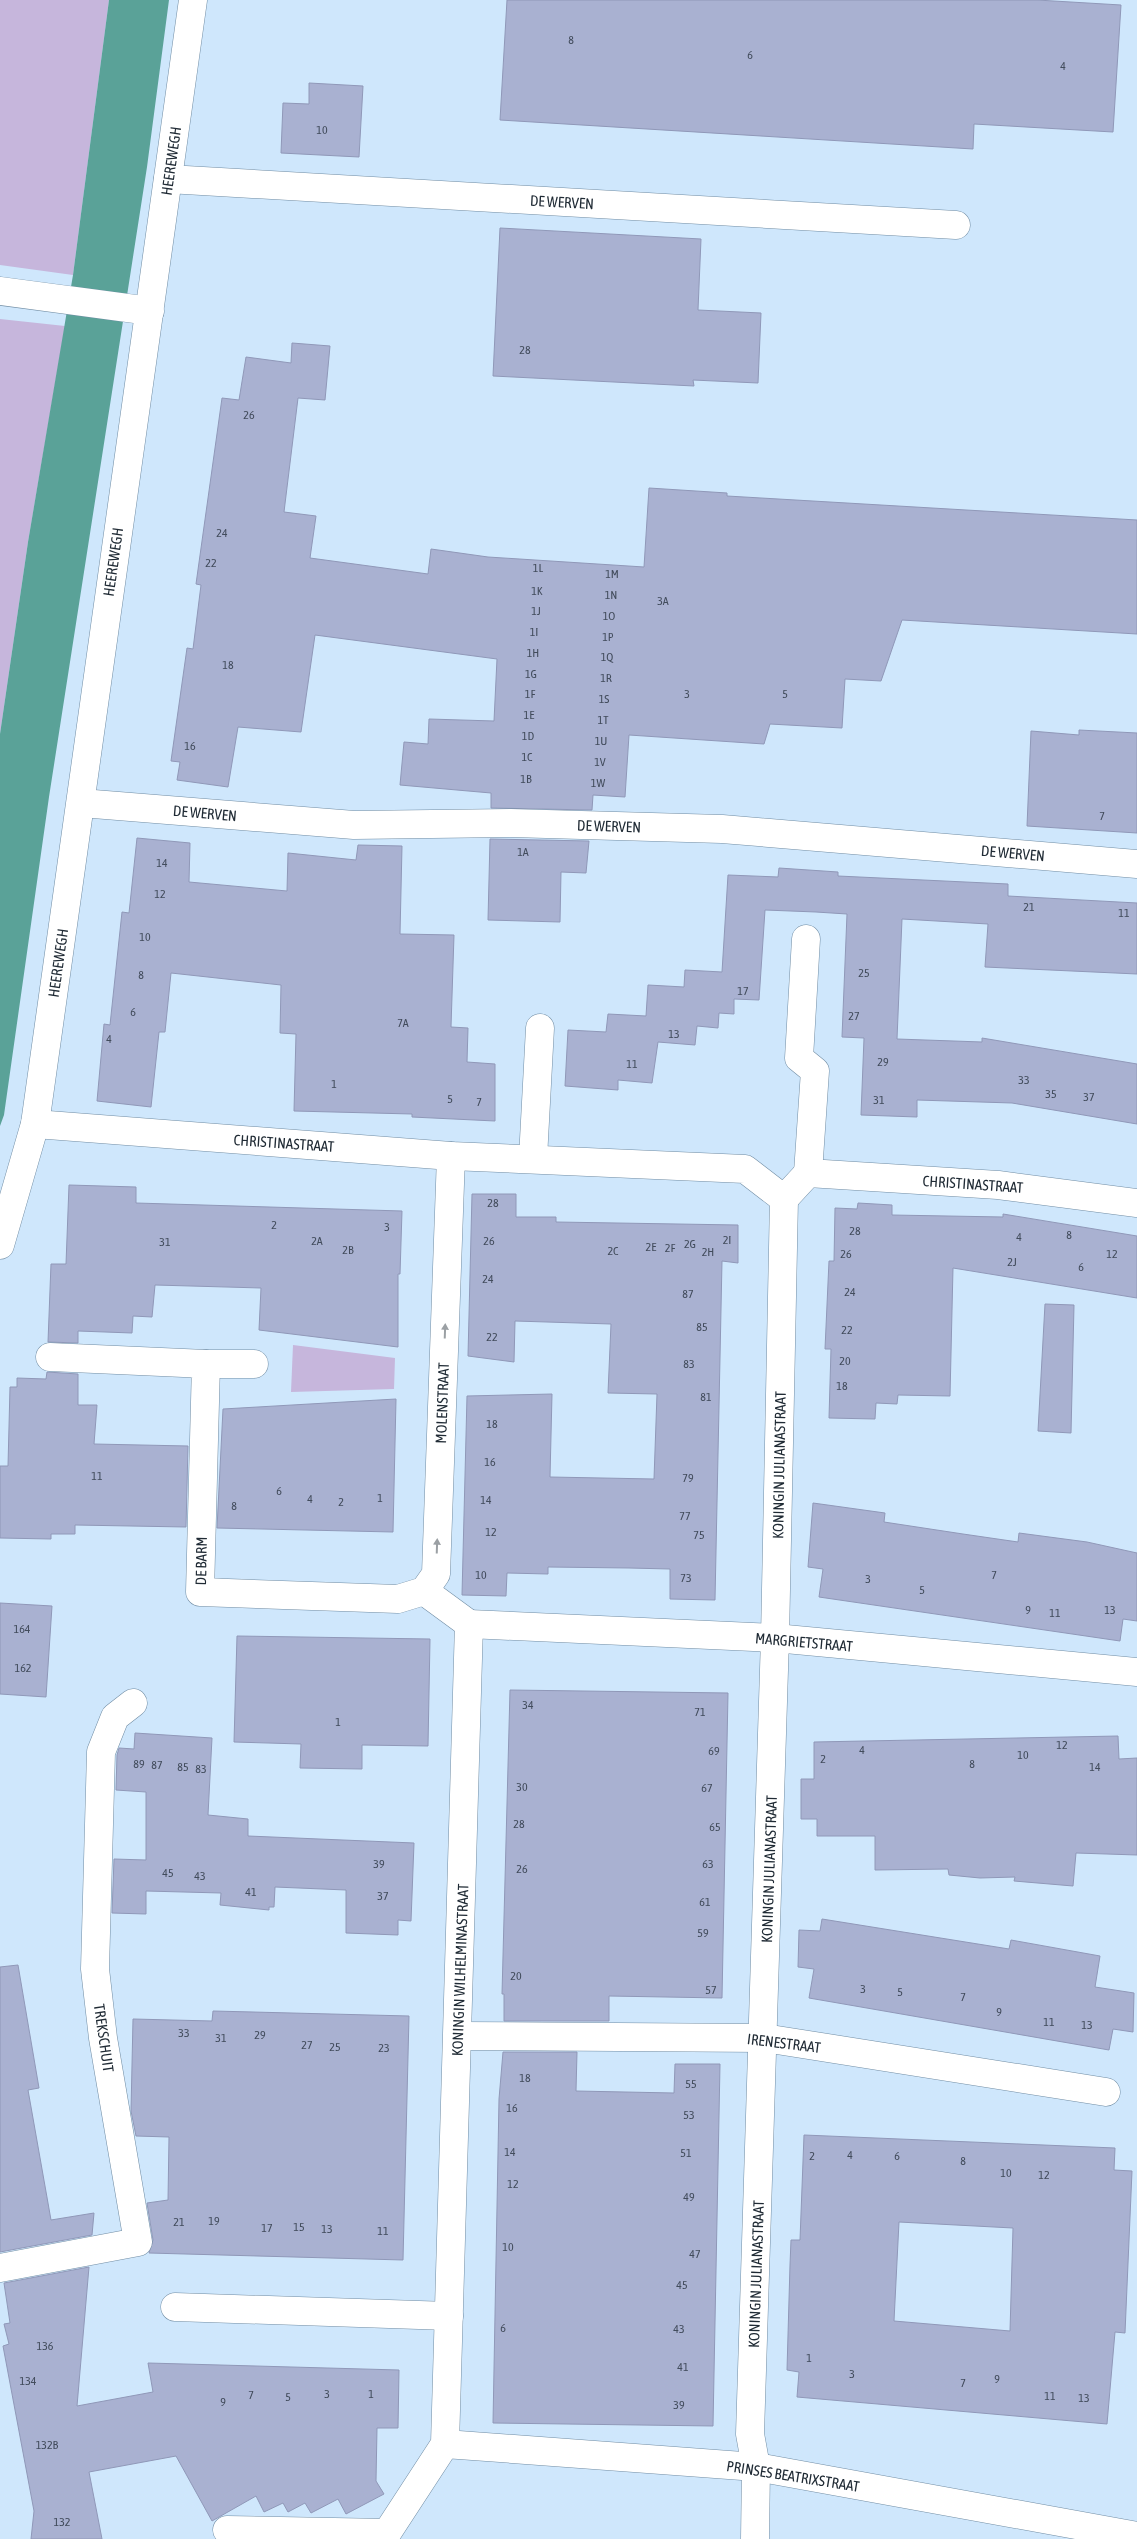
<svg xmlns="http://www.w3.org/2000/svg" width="1137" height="2539" font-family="'Asap Condensed',sans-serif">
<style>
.green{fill:#c6b6dc}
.water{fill:#5aa298}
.building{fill:#a9b1d1;stroke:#9098b8;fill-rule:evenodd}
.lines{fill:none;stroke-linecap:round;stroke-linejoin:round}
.minor-casing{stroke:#718da4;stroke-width:29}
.minor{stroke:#fff;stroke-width:28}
.oneway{fill:#9ba0a4}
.labels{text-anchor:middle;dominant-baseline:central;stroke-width:4.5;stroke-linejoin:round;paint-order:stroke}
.number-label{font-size:12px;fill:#424c5c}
.street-label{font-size:15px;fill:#202b35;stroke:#fff}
</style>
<rect width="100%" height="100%" fill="#cfe7fc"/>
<!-- green -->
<g class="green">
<polygon points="0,0 109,0 73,275 0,265"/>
<polygon points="0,319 65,326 28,542 0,734"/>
<polygon points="293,1345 395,1358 394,1389 291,1392"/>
</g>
<!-- water -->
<polygon class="water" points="109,0 169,0 147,167 49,797 4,1115 0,1126 0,734 28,542 73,275"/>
<!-- building -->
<g class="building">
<polygon points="507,0 1037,0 1121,5 1113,132 974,124 973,149 500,120"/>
<polygon points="309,83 363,86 359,157 281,153 283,103 309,104"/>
<polygon points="500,228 701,239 698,310 761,313 758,383 693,380 694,386 493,376"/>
<polygon points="292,343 330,346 325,400 298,398 284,512 316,516 310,558 428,574 431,549 488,557 644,567 649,488 727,493 727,496 1137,520 1137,634 902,620 881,681 845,679 842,728 770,724 764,744 629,735 625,797 593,795 592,810 491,808 491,793 400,785 404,742 428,744 429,719 494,721 497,659 315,635 301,732 238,727 228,787 177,780 180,762 171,761 187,648 193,649 201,585 196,584 222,398 239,400 246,357 291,363"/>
<polygon points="1079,730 1137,733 1137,833 1027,826 1031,731 1079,735"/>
<polygon points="137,838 190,843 189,882 287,891 288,853 356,860 358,845 402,846 400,934 454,935 451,1027 468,1028 467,1062 495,1064 495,1121 412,1117 412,1114 294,1111 296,1034 280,1033 281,985 171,973 165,1032 159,1032 151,1107 97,1101 104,1024 110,1025 122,912 129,913"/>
<polygon points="490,839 589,841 586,873 561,872 560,922 488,920"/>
<polygon points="779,868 838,872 838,876 1008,884 1008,896 1137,903 1137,974 985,967 988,924 902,919 897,1039 982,1042 982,1038 1137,1064 1137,1124 1012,1103 917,1100 917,1117 861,1115 864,1038 842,1037 847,914 816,912 765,910 759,1000 734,999 734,1014 719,1013 718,1028 697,1026 695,1045 658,1042 652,1083 618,1080 618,1090 565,1086 568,1030 606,1032 608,1014 646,1016 648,985 684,987 685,970 722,972 728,875 778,877"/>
<polygon points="69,1185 136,1187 136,1203 402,1211 400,1274 398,1274 398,1347 259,1330 261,1288 155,1285 152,1317 133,1316 132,1333 78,1331 78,1343 48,1342 51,1264 66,1264"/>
<polygon points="472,1194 516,1194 516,1217 556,1217 556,1222 738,1225 738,1263 722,1261 715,1600 670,1599 670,1569 629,1568 548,1567 548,1574 507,1573 506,1596 462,1595 467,1396 552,1394 550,1477 654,1479 657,1394 608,1393 611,1324 515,1321 514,1362 468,1356"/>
<polygon points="858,1203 892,1205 892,1215 1003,1217 1003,1214 1137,1236 1137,1298 953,1268 950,1396 898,1395 897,1404 876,1403 875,1419 829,1418 831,1349 825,1349 829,1261 834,1261 835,1208 857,1209"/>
<polygon points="1045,1304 1074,1305 1071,1433 1038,1431"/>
<polygon points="47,1372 78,1374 78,1405 97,1405 94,1444 188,1446 186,1527 75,1525 75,1534 51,1534 51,1539 0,1538 0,1466 8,1466 10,1387 17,1387 17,1378 46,1379"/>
<polygon points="396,1399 393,1532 217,1528 223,1409"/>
<polygon points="813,1503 885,1513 884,1522 963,1534 1018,1542 1019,1533 1087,1542 1137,1553 1137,1621 1123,1619 1120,1641 819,1597 823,1569 808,1567"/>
<polygon points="0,1603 52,1606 46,1697 0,1694"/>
<polygon points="237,1636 430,1639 428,1746 362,1745 362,1769 300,1768 301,1744 234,1742"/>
<polygon points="510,1690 728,1693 722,1998 609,1996 609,2021 504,2021 504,1994 502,1994"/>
<polygon points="135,1733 212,1738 208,1815 248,1819 248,1836 414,1843 411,1921 398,1920 398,1935 346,1933 346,1890 275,1887 274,1907 269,1907 269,1910 220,1905 221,1893 146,1891 146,1914 112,1913 114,1859 146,1860 146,1792 116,1790 117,1755 119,1748 134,1749"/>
<polygon points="1118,1736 1119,1759 1137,1758 1137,1855 1076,1853 1073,1886 1014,1881 1015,1877 980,1878 949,1875 948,1869 875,1870 875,1836 817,1836 817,1819 801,1819 801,1779 814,1779 814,1742"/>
<polygon points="822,1919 1009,1949 1011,1940 1100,1956 1095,1987 1134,1993 1133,2032 1113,2029 1109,2050 809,1998 814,1969 798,1967 799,1930 820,1931"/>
<polygon points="18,1965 39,2088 28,2090 51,2220 94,2213 92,2235 0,2252 0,1967"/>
<polygon points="213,2011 409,2016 403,2260 149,2253 153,2240 147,2203 168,2200 169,2137 136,2136 131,2111 133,2019 212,2021"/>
<polygon points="503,2052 577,2052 576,2091 674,2093 675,2064 720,2064 713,2426 493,2423 499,2099"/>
<path d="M804,2135L1115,2148L1114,2170L1132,2171L1125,2333L1115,2332L1107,2424L797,2397L799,2372L787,2370L790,2265L791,2240H800ZM899,2222L1013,2228L1010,2331L894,2321Z"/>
<polygon points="89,2267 77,2406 153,2392 148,2363 399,2370 398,2428 377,2428 376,2481 384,2494 346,2514 338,2499 311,2513 305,2503 288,2512 283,2503 264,2512 256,2496 212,2521 176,2456 89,2472 102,2539 31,2539 34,2511 3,2346 9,2344 4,2324 10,2323 4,2283"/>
</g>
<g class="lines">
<defs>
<g id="minor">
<polyline points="168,179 956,225"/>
<polyline points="0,291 150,311"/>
<polyline points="81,803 354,825 511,823 722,829 1137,864"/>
<polyline points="806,939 799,1058 815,1071 808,1173"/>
<polyline points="35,1124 451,1156 745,1169 784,1199 808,1173 998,1185 1137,1203"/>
<polyline points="533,1158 540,1028"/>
<polyline points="0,1245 35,1124 193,0"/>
<polyline points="50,1357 206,1364 200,1592 398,1599 424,1591"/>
<polyline points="206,1364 254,1364"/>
<polyline points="424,1591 436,1574 451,1156"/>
<polyline points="424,1591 469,1624"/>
<polyline points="469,1624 775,1638 1137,1672"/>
<polyline points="458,2036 764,2038 1106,2092"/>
<polyline points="0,2268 138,2242 103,2038 95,1969 101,1752 115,1717 133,1703"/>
<polyline points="175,2307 449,2316"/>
<polyline points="445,2444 756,2467 1137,2536"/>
<polyline points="227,2530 387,2533 445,2444 469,1624"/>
<polyline points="755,2539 756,2467 750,2434 775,1638 784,1199"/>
</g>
</defs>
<!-- minor casing -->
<use href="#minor" class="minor-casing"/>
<!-- minor -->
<use href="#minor" class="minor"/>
</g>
<!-- one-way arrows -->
<defs><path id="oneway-solid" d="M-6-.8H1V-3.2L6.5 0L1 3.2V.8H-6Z" transform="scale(1.25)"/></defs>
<g class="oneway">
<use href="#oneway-solid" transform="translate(445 1331) rotate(-88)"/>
<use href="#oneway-solid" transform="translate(437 1546) rotate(-88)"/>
</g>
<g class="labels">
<!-- number labels -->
<g class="number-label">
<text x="571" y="40">8</text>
<text x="750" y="55">6</text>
<text x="1063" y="66">4</text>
<text x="322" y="130">10</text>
<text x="525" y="350">28</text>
<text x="249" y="415">26</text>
<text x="222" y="533">24</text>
<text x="211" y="563">22</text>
<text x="538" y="568">1L</text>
<text x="612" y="574">1M</text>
<text x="537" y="591">1K</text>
<text x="611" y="595">1N</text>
<text x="663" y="601">3A</text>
<text x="536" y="611">1J</text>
<text x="609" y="616">1O</text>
<text x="534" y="632">1I</text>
<text x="608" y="637">1P</text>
<text x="533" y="653">1H</text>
<text x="607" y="657">1Q</text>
<text x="228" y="665">18</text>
<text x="531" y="674">1G</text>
<text x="606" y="678">1R</text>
<text x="530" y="694">1F</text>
<text x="687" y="694">3</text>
<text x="785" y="694">5</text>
<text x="604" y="699">1S</text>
<text x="529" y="715">1E</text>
<text x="603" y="720">1T</text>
<text x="528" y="736">1D</text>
<text x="601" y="741">1U</text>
<text x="190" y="746">16</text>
<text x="527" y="757">1C</text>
<text x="600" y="762">1V</text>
<text x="526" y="779">1B</text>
<text x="598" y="783">1W</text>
<text x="1102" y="816">7</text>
<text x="523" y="852">1A</text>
<text x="162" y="863">14</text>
<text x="160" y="894">12</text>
<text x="1029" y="907">21</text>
<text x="1124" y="913">11</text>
<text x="145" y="937">10</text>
<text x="864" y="973">25</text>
<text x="141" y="975">8</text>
<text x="743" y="991">17</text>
<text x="133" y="1012">6</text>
<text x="854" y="1016">27</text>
<text x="403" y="1023">7A</text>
<text x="674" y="1034">13</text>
<text x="109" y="1039">4</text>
<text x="883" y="1062">29</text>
<text x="632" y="1064">11</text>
<text x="1024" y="1080">33</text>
<text x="334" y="1084">1</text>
<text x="1051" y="1094">35</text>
<text x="1089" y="1097">37</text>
<text x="450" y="1099">5</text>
<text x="879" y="1100">31</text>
<text x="479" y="1102">7</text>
<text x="493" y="1203">28</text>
<text x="274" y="1225">2</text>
<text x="387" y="1227">3</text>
<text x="855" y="1231">28</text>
<text x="1069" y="1235">8</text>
<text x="1019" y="1237">4</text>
<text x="727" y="1240">2I</text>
<text x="317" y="1241">2A</text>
<text x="489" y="1241">26</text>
<text x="165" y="1242">31</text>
<text x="690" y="1244">2G</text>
<text x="651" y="1247">2E</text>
<text x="670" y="1248">2F</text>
<text x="348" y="1250">2B</text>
<text x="613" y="1251">2C</text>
<text x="708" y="1252">2H</text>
<text x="846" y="1254">26</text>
<text x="1112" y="1254">12</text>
<text x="1012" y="1262">2J</text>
<text x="1081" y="1267">6</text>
<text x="488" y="1279">24</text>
<text x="850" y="1292">24</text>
<text x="688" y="1294">87</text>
<text x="702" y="1327">85</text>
<text x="847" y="1330">22</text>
<text x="492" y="1337">22</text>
<text x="845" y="1361">20</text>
<text x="689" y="1364">83</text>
<text x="842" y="1386">18</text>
<text x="706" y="1397">81</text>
<text x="492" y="1424">18</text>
<text x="490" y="1462">16</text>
<text x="97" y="1476">11</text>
<text x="688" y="1478">79</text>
<text x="279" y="1491">6</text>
<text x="380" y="1498">1</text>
<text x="310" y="1499">4</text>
<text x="486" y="1500">14</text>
<text x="341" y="1502">2</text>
<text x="234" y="1506">8</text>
<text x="685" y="1516">77</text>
<text x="491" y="1532">12</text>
<text x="699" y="1535">75</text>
<text x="481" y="1575">10</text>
<text x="994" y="1575">7</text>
<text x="686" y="1578">73</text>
<text x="868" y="1579">3</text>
<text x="922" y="1590">5</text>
<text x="1028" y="1610">9</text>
<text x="1110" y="1610">13</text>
<text x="1055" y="1613">11</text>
<text x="22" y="1629">164</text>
<text x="23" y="1668">162</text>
<text x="528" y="1705">34</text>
<text x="700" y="1712">71</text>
<text x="338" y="1722">1</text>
<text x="1062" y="1745">12</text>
<text x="862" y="1750">4</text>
<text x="714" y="1751">69</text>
<text x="1023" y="1755">10</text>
<text x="823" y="1759">2</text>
<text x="139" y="1764">89</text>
<text x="972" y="1764">8</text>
<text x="157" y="1765">87</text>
<text x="183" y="1767">85</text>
<text x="1095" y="1767">14</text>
<text x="201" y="1769">83</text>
<text x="522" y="1787">30</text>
<text x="707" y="1788">67</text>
<text x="519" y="1824">28</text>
<text x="715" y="1827">65</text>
<text x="379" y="1864">39</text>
<text x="708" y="1864">63</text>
<text x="522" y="1869">26</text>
<text x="168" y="1873">45</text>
<text x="200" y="1876">43</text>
<text x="251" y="1892">41</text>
<text x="383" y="1896">37</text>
<text x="705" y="1902">61</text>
<text x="703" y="1933">59</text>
<text x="516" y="1976">20</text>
<text x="863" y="1989">3</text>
<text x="711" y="1990">57</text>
<text x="900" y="1992">5</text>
<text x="963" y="1997">7</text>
<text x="999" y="2012">9</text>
<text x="1049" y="2022">11</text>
<text x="1087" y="2025">13</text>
<text x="184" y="2033">33</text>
<text x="260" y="2035">29</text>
<text x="221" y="2038">31</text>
<text x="307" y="2045">27</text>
<text x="335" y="2047">25</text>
<text x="384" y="2048">23</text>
<text x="525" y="2078">18</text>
<text x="691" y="2084">55</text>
<text x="512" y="2108">16</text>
<text x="689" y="2115">53</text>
<text x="510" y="2152">14</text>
<text x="686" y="2153">51</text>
<text x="850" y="2155">4</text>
<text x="812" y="2156">2</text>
<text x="897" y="2156">6</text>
<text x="963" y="2161">8</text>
<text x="1006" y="2173">10</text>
<text x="1044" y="2175">12</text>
<text x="513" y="2184">12</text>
<text x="689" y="2197">49</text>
<text x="214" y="2221">19</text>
<text x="179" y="2222">21</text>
<text x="299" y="2227">15</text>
<text x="267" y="2228">17</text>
<text x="327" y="2229">13</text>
<text x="383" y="2231">11</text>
<text x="508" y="2247">10</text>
<text x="695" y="2254">47</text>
<text x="682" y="2285">45</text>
<text x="503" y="2328">6</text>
<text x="679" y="2329">43</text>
<text x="45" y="2346">136</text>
<text x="809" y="2358">1</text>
<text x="683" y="2367">41</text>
<text x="852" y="2374">3</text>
<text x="997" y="2379">9</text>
<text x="28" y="2381">134</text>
<text x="963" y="2383">7</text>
<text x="327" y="2394">3</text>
<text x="371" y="2394">1</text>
<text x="251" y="2395">7</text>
<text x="1050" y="2396">11</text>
<text x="288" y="2397">5</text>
<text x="1084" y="2398">13</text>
<text x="223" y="2402">9</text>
<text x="679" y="2405">39</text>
<text x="47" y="2445">132B</text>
<text x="62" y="2522">132</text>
</g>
<!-- street labels -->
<g class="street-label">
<text transform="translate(171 161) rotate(-82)">HEEREWEGH</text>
<text transform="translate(562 202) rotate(3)">DE WERVEN</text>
<text transform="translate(113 562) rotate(-82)">HEEREWEGH</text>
<text transform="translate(205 813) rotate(5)">DE WERVEN</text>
<text transform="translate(609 826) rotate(2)">DE WERVEN</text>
<text transform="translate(1013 853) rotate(5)">DE WERVEN</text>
<text transform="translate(58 963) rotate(-82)">HEEREWEGH</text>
<text transform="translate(284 1143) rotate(4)">CHRISTINASTRAAT</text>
<text transform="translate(973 1184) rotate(4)">CHRISTINASTRAAT</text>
<text transform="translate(442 1403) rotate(-88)">MOLENSTRAAT</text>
<text transform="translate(779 1465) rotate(-89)">KONINGIN JULIANASTRAAT</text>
<text transform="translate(201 1561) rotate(-89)">DE BARM</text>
<text transform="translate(804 1642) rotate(5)">MARGRIETSTRAAT</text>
<text transform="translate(769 1869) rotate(-88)">KONINGIN JULIANASTRAAT</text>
<text transform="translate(460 1970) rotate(-88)">KONINGIN WILHELMINASTRAAT</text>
<text transform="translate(104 2038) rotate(82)">TREKSCHUIT</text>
<text transform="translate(784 2043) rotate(7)">IRENESTRAAT</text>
<text transform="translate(756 2274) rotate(-88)">KONINGIN JULIANASTRAAT</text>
<text transform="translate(793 2476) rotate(9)">PRINSES BEATRIXSTRAAT</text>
</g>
</g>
</svg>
